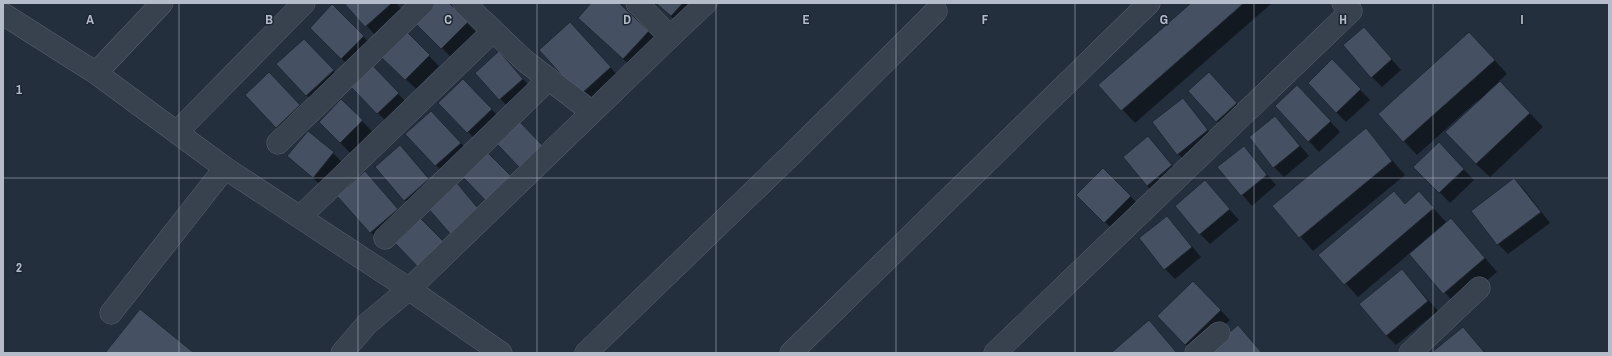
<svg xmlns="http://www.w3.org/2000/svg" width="1612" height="356" font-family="'Archivo Narrow',sans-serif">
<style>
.shadow{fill:#0007}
.building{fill:#455162;stroke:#1f2835}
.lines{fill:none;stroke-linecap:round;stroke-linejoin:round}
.minor-casing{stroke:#565f6c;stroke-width:23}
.minor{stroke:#38414e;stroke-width:22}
.grid{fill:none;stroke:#b4bcc9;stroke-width:1;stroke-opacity:0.55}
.grid-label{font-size:13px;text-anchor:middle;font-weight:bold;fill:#b4bcc9;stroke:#1d2633;stroke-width:3;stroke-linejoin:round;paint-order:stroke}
</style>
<rect width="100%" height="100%" fill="#242f3e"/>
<!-- shadow -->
<g class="shadow">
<polygon points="346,3 396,3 403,11 376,36"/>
<polygon points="434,3 447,3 477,33 452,58 415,22"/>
<polygon points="593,3 618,3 659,41 634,69 589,28"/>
<polygon points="657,3 703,3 681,26"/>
<polygon points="1192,3 1272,3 1135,123 1100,85"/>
<polygon points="332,6 374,47 352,69 311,28"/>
<polygon points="1364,28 1401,70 1382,87 1372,77"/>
<polygon points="406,33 439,66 416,89 383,57"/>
<polygon points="580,33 620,78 591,105 581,95"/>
<polygon points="1483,47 1507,74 1499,81 1543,127 1490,177 1476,164 1477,101 1417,155 1379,114"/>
<polygon points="314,50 343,81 317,106 277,64"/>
<polygon points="499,53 532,89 510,109 476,73"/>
<polygon points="373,68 408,104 388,123 352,87"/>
<polygon points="1342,71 1370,100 1346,122 1336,112"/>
<polygon points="463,81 501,119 478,142 440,103"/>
<polygon points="1219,83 1246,114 1227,131 1217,121"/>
<polygon points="279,84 310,116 287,138 246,96"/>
<polygon points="1307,96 1340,132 1319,152 1276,106"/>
<polygon points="341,100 372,131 350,153 320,122"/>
<polygon points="1183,100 1217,141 1188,164 1178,154"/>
<polygon points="1275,117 1309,156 1284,177 1274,167"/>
<polygon points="441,122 470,153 446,175 436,165"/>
<polygon points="1366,130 1405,175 1313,251 1274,206"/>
<polygon points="400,146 439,189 415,210 405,200"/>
<polygon points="1244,147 1276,185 1252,206 1219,167"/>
<polygon points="1158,148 1181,176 1157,196 1147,186"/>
<polygon points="333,153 343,163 323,187 288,156"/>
<polygon points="1449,154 1474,180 1450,203 1415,167"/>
<polygon points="1103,169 1141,207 1115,232 1078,195"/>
<polygon points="1514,179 1524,189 1550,223 1508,254 1498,244"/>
<polygon points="1205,182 1239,220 1210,244 1200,234"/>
<polygon points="375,183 407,220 381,243 338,196"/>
<polygon points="1394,192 1406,205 1419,193 1447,223 1451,220 1464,233 1497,272 1457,306 1410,253 1358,297 1320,255"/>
<polygon points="1167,217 1201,257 1175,279 1165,269"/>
<polygon points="1402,270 1438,311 1396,345 1386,335"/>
<polygon points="1203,292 1230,320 1197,353 1194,353 1158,316"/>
<polygon points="1463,328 1486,353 1433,353"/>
</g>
<!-- building -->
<g class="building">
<polygon points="344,3 392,3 365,27"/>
<polygon points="432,3 449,3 468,22 441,49 414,22"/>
<polygon points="591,3 619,3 649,31 623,59 578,18"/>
<polygon points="656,3 683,3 671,16"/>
<polygon points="1191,3 1244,3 1121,111 1098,85"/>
<polygon points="332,4 364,36 341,59 310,28"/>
<polygon points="570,22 611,67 580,95 539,50"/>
<polygon points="1364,27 1392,59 1371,78 1343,45"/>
<polygon points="406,31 430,55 405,80 381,57"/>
<polygon points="1469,32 1495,60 1403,142 1378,114"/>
<polygon points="304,39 334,70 306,96 276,64"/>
<polygon points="499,51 523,79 499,100 475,73"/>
<polygon points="1332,59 1361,89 1336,113 1308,83"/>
<polygon points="373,66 399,93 377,114 351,87"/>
<polygon points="269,72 300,105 276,128 245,95"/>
<polygon points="1209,72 1237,103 1216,122 1188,91"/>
<polygon points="463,79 492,109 467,133 438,103"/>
<polygon points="1500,81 1530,113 1476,164 1445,132"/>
<polygon points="1297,85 1331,121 1308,142 1275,106"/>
<polygon points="1183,98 1208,130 1177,155 1152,122"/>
<polygon points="341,99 363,120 340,143 319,122"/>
<polygon points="431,111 461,143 435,166 405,134"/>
<polygon points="1275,116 1300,146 1273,168 1249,137"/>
<polygon points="518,120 543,146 520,168 496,143"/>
<polygon points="1366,128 1392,161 1299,238 1272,206"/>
<polygon points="308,131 334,152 313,178 287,156"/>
<polygon points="1148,136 1172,165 1147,186 1123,157"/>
<polygon points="1439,142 1464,169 1439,193 1413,167"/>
<polygon points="400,145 429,179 404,201 375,167"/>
<polygon points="1244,146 1267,175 1241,196 1217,167"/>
<polygon points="486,151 513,178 488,203 461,175"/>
<polygon points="1103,168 1131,196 1104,223 1076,195"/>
<polygon points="365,171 398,209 370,233 337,196"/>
<polygon points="1514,178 1541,212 1497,245 1471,211"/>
<polygon points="1205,180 1230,209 1199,235 1175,206"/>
<polygon points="456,182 481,212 453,237 427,207"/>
<polygon points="1394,191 1405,204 1419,191 1434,208 1344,285 1318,255"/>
<polygon points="1167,216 1192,247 1164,270 1139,238"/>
<polygon points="420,218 444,242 419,268 395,243"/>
<polygon points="1451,218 1485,258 1443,294 1409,254"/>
<polygon points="1402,269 1428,301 1386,336 1359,304"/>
<polygon points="1193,281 1221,310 1185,345 1157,316"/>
<polygon points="140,309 194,353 105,353"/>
<polygon points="1149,320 1177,353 1111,353"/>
<polygon points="1238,325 1262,353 1206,353"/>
<polygon points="1463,327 1485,353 1431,353"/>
</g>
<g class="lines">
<defs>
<g id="minor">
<polyline points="464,3 525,61 592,112"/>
<polyline points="3,14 96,73 225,168 409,289 501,353"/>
<polyline points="670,37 706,3"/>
<polyline points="96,73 162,3"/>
<polyline points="177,132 304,3"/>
<polyline points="278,143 423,3"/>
<polyline points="300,217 493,31"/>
<polyline points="385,238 549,79"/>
<polyline points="111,313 225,168"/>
<polyline points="342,353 367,324 409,289 670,37 637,3"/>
<polyline points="586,353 789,157 936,11"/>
<polyline points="791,353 1149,3"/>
<polyline points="995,353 1351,11 1343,3"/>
<polyline points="1196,353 1219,333"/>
<polyline points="1410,353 1479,288"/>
</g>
</defs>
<!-- minor casing -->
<use href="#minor" class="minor-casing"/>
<!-- minor -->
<use href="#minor" class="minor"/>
</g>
<!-- grid -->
<path class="grid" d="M179,3V353M358,3V353M537,3V353M716,3V353M896,3V353M1075,3V353M1254,3V353M1433,3V353M3,178H1609"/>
<g class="grid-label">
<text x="90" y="24">A</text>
<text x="269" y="24">B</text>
<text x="448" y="24">C</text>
<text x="627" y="24">D</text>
<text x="806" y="24">E</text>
<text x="985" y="24">F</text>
<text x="1164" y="24">G</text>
<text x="1343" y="24">H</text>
<text x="1522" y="24">I</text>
<text x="19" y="94">1</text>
<text x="19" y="272">2</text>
</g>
<!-- border -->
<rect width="1612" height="356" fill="none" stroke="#b4bcc9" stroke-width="8"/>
</svg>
